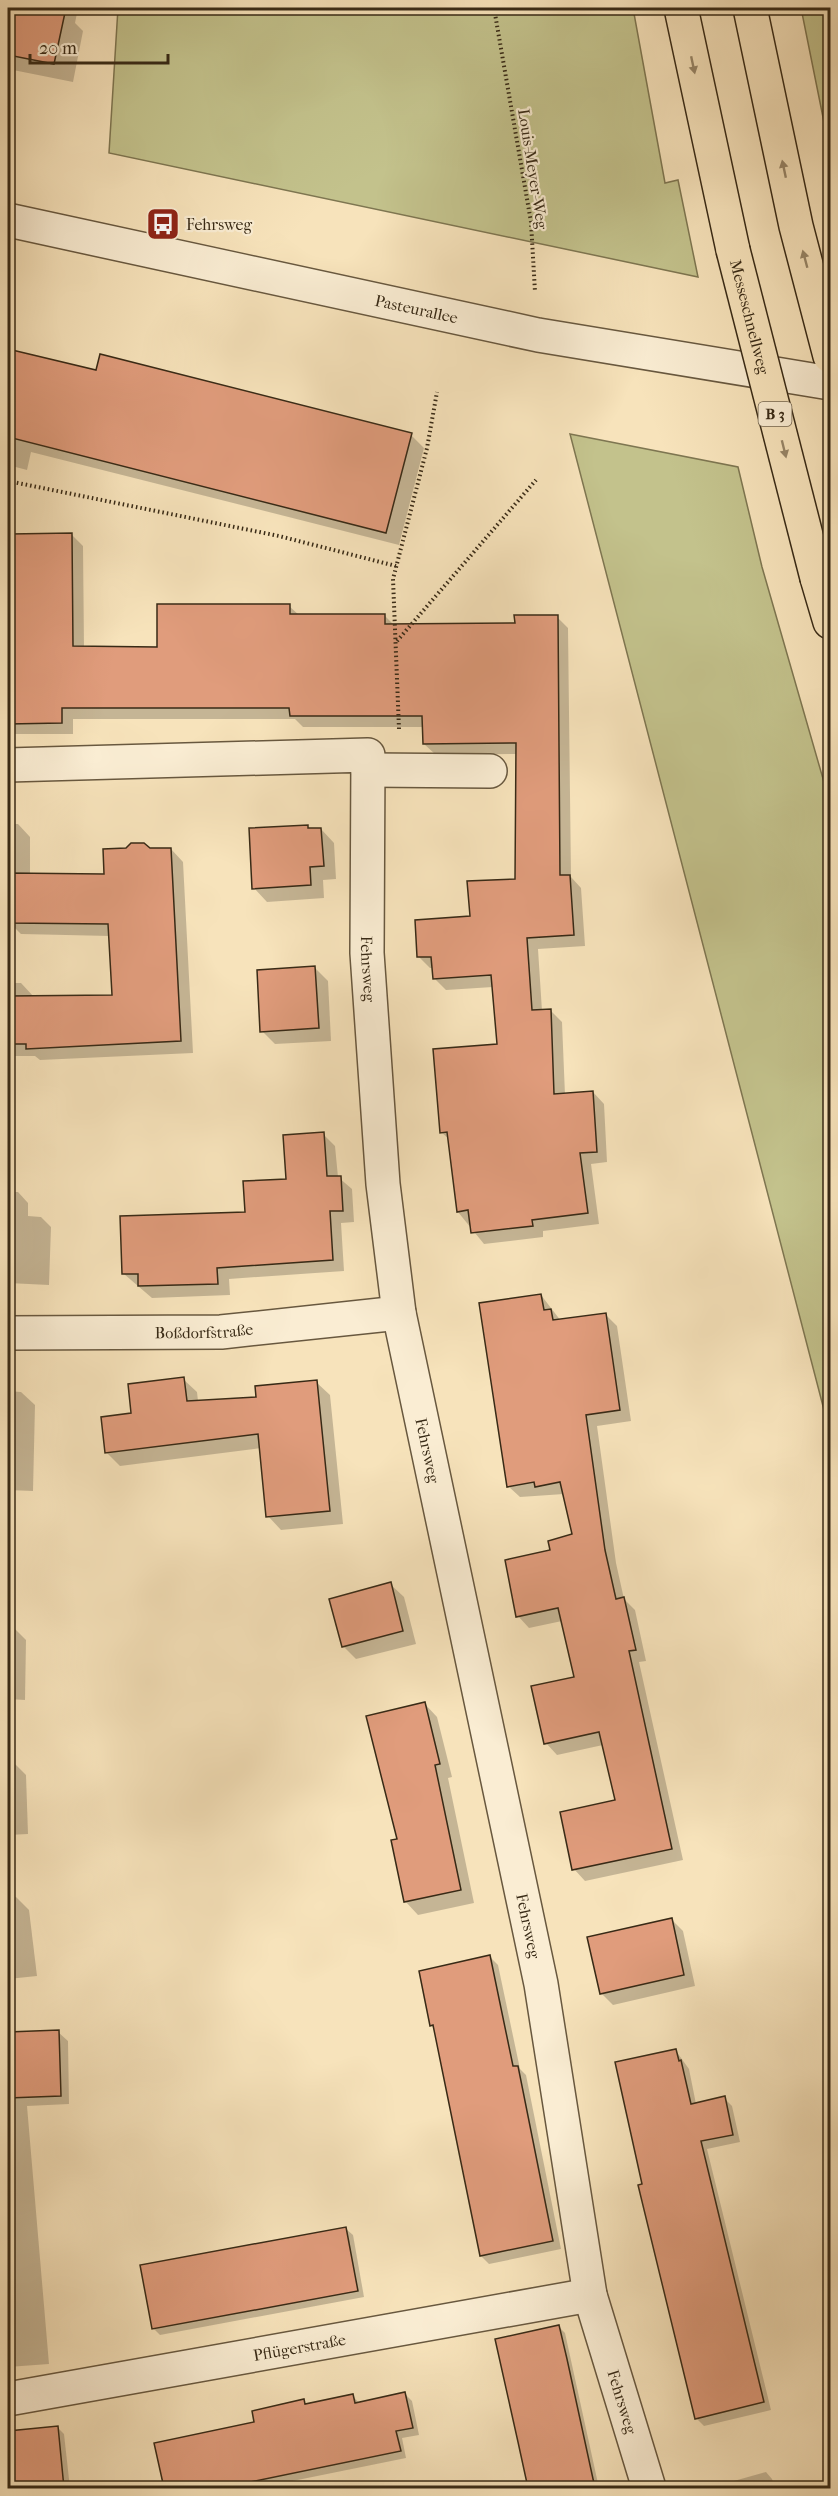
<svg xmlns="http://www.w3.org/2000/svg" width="838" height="2496" font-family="'IM FELL French Canon',serif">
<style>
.green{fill:#c3c28c;stroke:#7e7651;stroke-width:1.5}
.shadow{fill:#0003}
.building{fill:#e09c7c;stroke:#382a16;stroke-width:1.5}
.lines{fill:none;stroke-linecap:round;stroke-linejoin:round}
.minor-casing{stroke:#68583f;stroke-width:36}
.highway-casing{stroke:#382a16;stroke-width:36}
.path{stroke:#382a16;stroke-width:4;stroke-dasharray:1.5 3;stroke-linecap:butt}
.minor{stroke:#faedd3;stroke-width:33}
.highway{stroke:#f7e3bb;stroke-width:33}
.highway-bridge-casing{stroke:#382a16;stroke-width:36;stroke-linecap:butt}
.highway-bridge{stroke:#f7e3bb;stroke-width:33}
.oneway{fill:#988668}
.labels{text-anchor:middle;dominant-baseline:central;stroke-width:4.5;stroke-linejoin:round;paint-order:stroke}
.shield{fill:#faedd3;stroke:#72644f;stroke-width:1.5}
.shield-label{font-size:15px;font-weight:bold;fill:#382a16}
.street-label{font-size:16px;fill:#382a16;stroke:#faedd3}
.poi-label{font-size:16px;fill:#382a16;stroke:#faedd3;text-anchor:start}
</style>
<rect width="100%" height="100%" fill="#f7e3bb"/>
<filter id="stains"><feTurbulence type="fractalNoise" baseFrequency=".00333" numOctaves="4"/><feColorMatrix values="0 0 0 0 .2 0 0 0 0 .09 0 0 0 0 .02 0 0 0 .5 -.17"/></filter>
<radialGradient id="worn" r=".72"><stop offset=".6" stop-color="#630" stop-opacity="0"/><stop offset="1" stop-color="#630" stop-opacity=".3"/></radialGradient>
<!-- green -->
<g class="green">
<polygon points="118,8 633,8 665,183 678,180 698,277 109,153"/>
<polygon points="801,8 830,8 830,152"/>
<polygon points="570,434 738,467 762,567 830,803 830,1433"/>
</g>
<!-- shadow -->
<g class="shadow">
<polygon points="8,8 78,8 75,23 83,31 73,82 8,69"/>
<polygon points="8,350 97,372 411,435 424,448 399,545 31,452 27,470 8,465"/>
<polygon points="8,535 72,535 83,546 84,647 158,648 289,606 299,615 385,616 394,625 516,624 557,617 568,628 571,877 581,888 585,946 538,949 542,1011 550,1010 562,1022 565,1095 593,1092 604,1104 607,1162 591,1164 599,1224 543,1231 543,1237 484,1244 458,1212 450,1140 441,1132 498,1046 493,987 446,990 434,978 434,968 430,968 419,957 516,880 517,754 436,755 424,744 424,727 303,727 295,719 73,719 73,734 8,734"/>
<polygon points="8,824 18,824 30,837 30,875 105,875 150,849 171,849 183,862 193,1053 40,1060 35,1056 8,1056 8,983 21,983 34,997 113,996 110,936 21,934 9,922"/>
<polygon points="307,826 310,830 321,829 334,843 336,879 323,880 324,898 267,902 254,888"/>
<polygon points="315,968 328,981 331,1041 275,1044 262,1031"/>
<polygon points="323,1134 335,1146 338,1177 352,1189 354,1222 341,1223 344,1271 229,1279 230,1295 152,1298 124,1274 246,1214 287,1181"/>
<polygon points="8,1192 18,1192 28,1203 28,1216 41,1217 51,1227 49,1285 8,1283"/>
<polygon points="541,1295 561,1321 605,1314 617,1326 631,1421 597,1426 616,1563 624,1599 635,1610 646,1661 639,1662 683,1860 585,1881 574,1869 617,1801 603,1745 557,1755 546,1743 575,1678 562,1621 529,1628 518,1616 552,1551 574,1535 564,1494 520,1497 508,1486"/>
<polygon points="183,1379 197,1392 198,1401 258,1398 316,1382 330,1395 343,1524 281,1530 268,1516 261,1448 120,1466 106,1452 133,1414"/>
<polygon points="8,1391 21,1392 35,1405 33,1491 8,1490"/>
<polygon points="390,1584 404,1597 416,1644 356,1659 343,1646"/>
<polygon points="8,1626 13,1627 26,1640 25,1700 8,1699"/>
<polygon points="424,1703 437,1717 452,1777 448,1778 474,1903 418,1915 405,1901 399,1840"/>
<polygon points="8,1762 13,1762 26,1775 28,1834 8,1835"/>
<polygon points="16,1897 29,1910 37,1976 8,1979 8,1898"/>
<polygon points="672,1920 683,1931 695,1986 613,2005 601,1993"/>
<polygon points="490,1957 498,1965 520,2069 526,2075 561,2249 489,2264 481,2256 436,2029 432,2025"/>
<polygon points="58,2032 68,2041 69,2104 27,2106 49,2364 8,2367 8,2033"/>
<polygon points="676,2051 689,2069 696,2104 724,2098 732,2106 740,2142 707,2149 771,2410 704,2426 696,2418 644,2185"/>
<polygon points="346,2229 353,2235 364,2297 160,2335 153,2328"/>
<polygon points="558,2326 565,2333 599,2488 529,2488 497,2340"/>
<polygon points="405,2394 412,2401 419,2435 402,2438 406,2458 258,2488 165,2488 156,2445 256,2424 303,2401 307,2405 352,2395 359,2403"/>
<polygon points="57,2427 64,2434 70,2488 8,2488 8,2432"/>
<polygon points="766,2472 772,2479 775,2488 709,2488"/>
</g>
<!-- building -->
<g class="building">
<polygon points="8,8 66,8 54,64 8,55"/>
<polygon points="8,349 96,370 100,354 412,433 386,533 8,437"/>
<polygon points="72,533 73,646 157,647 157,604 290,604 290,614 385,614 385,624 515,623 514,615 558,615 560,875 570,875 574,935 527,938 532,1010 551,1009 554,1094 593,1091 597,1152 580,1153 588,1213 532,1220 533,1226 471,1233 468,1210 457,1212 447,1132 440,1133 433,1049 497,1044 491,975 433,979 431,957 417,957 415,920 470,916 467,881 515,879 516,743 423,744 422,716 290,716 289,708 62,708 62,723 8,724 10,534"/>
<polygon points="308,825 308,828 321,828 324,866 310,867 311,885 252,889 249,828"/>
<polygon points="131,843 144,843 150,848 171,848 181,1041 26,1049 26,1044 8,1044 8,996 112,995 108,924 8,923 8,873 104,874 103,849 126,848"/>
<polygon points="315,966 319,1028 260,1032 257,970"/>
<polygon points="324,1132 327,1176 341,1176 343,1211 330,1211 333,1260 217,1268 218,1284 138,1286 138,1274 122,1274 120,1216 245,1212 243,1181 286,1179 283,1135"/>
<polygon points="541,1294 544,1310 551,1309 553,1320 606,1313 620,1410 586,1415 605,1550 616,1599 624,1597 636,1650 629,1651 672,1849 572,1870 560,1812 615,1800 599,1732 544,1744 531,1686 574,1677 558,1608 516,1617 505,1560 550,1550 548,1541 572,1534 560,1482 535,1487 534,1482 507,1487 479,1303"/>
<polygon points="184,1377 187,1401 256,1397 255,1386 317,1380 330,1511 266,1517 258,1434 105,1453 101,1417 131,1413 128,1384"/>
<polygon points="391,1582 403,1631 342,1647 329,1599"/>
<polygon points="425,1702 440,1764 435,1765 461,1890 404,1902 391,1840 397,1839 366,1716"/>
<polygon points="672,1918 684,1975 600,1994 587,1937"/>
<polygon points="490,1955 513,2066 518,2066 553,2241 480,2256 433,2025 430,2026 419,1971"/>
<polygon points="59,2030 61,2096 8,2098 8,2032"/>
<polygon points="676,2049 679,2061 681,2060 691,2104 725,2096 733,2135 701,2141 764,2402 695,2419 638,2185 642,2184 615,2062"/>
<polygon points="346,2227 358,2291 152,2329 140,2265"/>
<polygon points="559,2325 567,2359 595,2488 528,2488 518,2442 495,2339"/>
<polygon points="405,2392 413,2428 396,2431 401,2451 221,2488 164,2488 154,2443 254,2422 252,2411 304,2399 305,2404 353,2394 355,2403"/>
<polygon points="58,2426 64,2488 8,2488 8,2431"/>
</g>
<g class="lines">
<defs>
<g id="minor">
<path id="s1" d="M8,220L538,335L830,383"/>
<path id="s2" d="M8,765L368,755L367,953L383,1184L399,1313L541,1984L590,2295L649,2488"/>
<polyline points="368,770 490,771"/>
<path id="s3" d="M8,1333L221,1332L399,1313"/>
<path id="s4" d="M8,2399L590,2295"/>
</g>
<g id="highway">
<polyline points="681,8 733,250"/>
<polyline points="750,8 796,226 830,356"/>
<polyline points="817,578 830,622"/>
</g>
</defs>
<!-- minor casing -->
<use href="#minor" class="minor-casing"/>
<!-- highway casing -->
<use href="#highway" class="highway-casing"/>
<!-- path -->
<g class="path">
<polyline points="494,8 531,222 535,292"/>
<polyline points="8,481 279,536 396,566"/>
<polyline points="397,641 536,480"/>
<polyline points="399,729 393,579 427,448 437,392"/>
</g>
<!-- minor -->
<use href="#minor" class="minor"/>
<!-- highway -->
<use href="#highway" class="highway"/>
<defs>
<g id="highway-bridge">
<path id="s5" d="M733,250L817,578"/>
</g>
</defs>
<!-- highway-bridge casing -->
<use href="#highway-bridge" class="highway-bridge-casing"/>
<!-- highway-bridge -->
<use href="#highway-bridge" class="highway-bridge"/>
</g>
<!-- one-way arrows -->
<defs><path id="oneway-solid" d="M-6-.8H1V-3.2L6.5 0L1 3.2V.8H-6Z" transform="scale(1.5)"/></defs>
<g class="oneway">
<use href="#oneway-solid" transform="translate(693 65) rotate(78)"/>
<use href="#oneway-solid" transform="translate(784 169) rotate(-102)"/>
<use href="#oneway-solid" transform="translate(805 259) rotate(-105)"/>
<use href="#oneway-solid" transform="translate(784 449) rotate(76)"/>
</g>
<!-- icons -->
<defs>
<symbol id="bus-square" viewBox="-11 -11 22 22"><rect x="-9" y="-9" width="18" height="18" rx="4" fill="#8f2418" stroke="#faedd3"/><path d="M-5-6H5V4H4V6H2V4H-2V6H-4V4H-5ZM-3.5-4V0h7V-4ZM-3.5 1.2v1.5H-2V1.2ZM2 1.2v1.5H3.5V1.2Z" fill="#fff"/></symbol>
</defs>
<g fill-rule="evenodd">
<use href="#bus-square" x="144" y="205" width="38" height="38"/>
</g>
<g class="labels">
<!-- shield labels -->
<rect class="shield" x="758.5" y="402" width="33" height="24" rx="4.5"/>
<g class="shield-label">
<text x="775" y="414">B 3</text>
</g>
<!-- street labels -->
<g class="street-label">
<text transform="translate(533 169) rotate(81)">Louis-Meyer-Weg</text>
<text stroke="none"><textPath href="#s1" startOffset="418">Pasteurallee</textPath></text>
<text stroke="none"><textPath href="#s5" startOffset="69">Messeschnellweg</textPath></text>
<text stroke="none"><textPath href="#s2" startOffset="574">Fehrsweg</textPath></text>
<text stroke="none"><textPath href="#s3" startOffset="196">Boßdorfstraße</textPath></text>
<text stroke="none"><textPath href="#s2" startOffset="1060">Fehrsweg</textPath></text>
<text stroke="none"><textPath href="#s2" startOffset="1546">Fehrsweg</textPath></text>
<text stroke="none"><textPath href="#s4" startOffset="296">Pflügerstraße</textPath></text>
<text stroke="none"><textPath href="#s2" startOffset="2032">Fehrsweg</textPath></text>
</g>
<!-- poi labels -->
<g class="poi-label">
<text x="186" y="224">Fehrsweg</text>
</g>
</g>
<!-- margin -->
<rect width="838" height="2496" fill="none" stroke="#f7e3bb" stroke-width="30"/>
<rect x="9" y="9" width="820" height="2478" fill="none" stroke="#382a16" stroke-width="3"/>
<rect x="15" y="15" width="808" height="2466" fill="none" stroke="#382a16" stroke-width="1.5"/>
<!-- scale -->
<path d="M30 54v9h138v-9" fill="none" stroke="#382a16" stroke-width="3"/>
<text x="39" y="54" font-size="18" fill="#382a16" stroke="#faedd3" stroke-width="4.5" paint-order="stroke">20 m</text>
<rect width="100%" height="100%" filter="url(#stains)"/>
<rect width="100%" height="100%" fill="url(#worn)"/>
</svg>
